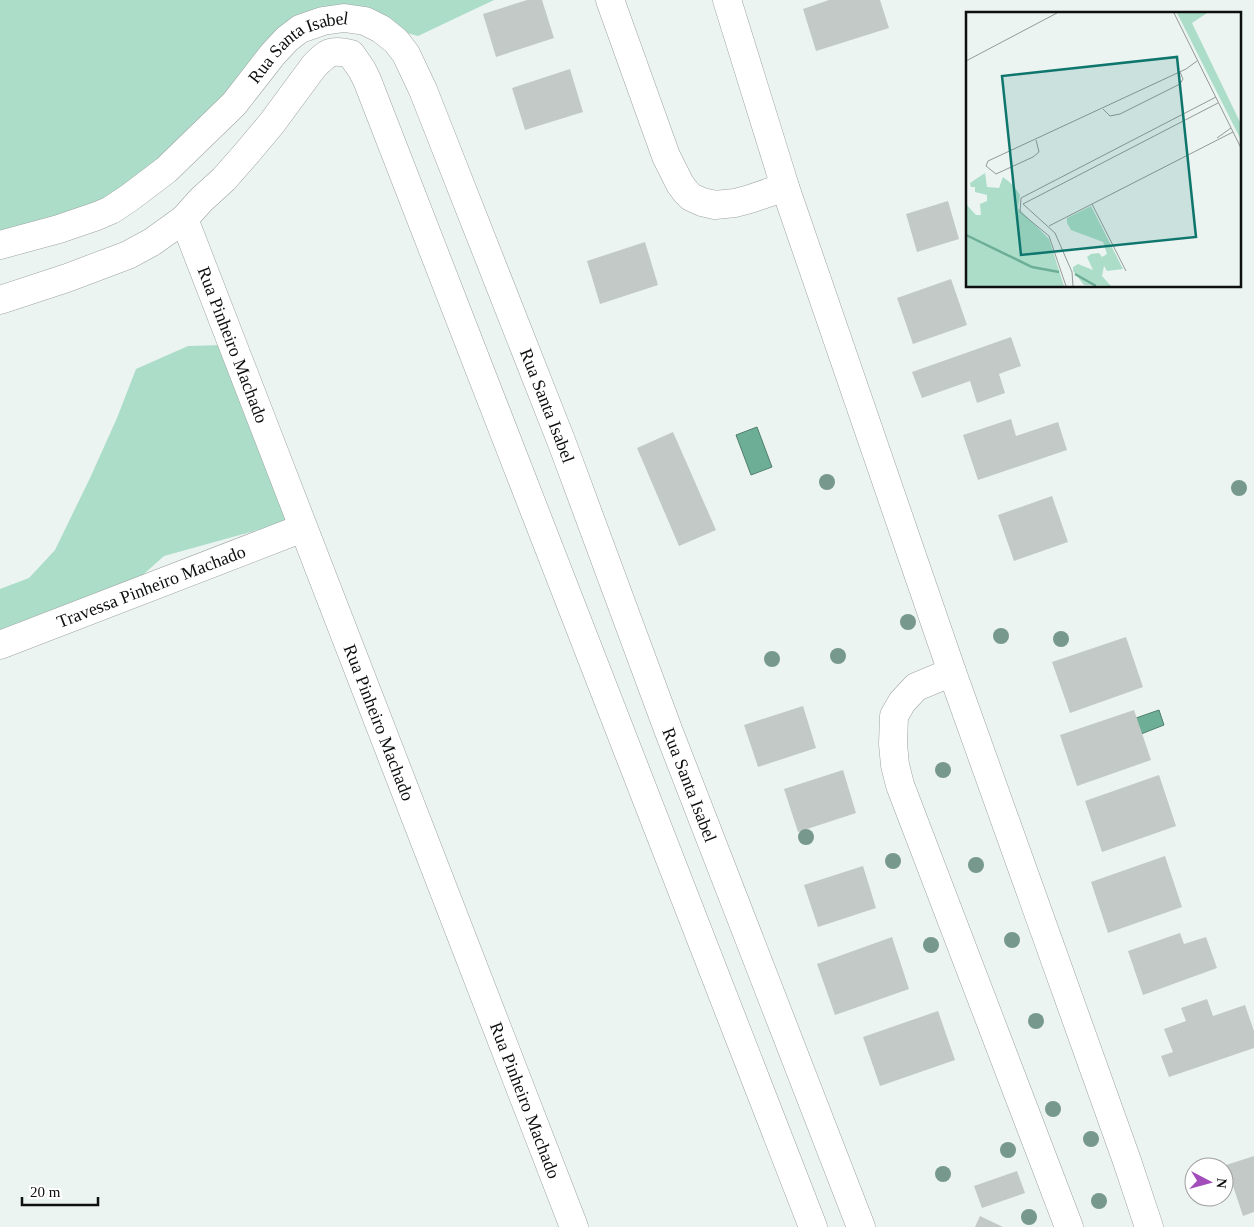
<svg xmlns="http://www.w3.org/2000/svg" width="1254" height="1227" font-family="'Times New Roman',serif">
<style>
.green{fill:#abddc9}
.water{fill:#6caf96;stroke:#507f6e}
.building{fill:#c2c9c6}
.lines{fill:none;stroke-linecap:round;stroke-linejoin:round}
.minor-casing{stroke:#9da4a1;stroke-width:29}
.minor{stroke:#fff;stroke-width:28}
.tree{fill:#76988d}
.labels{text-anchor:middle;dominant-baseline:central;stroke-width:4.5;stroke-linejoin:round;paint-order:stroke}
.street-label{font-size:18px;fill:#0e100f;stroke:#fff}
.inset-river{fill:none;stroke:#6caf96;stroke-width:2.5}
.inset-road{fill:none;stroke:#939997;stroke-width:1}
.view{fill:#0f766e;fill-opacity:0.15;stroke:#0f766e;stroke-width:2.5}
.inset-edge{fill:none;stroke:#0e100f;stroke-width:2.5}
</style>
<rect width="100%" height="100%" fill="#ecf4f1"/>
<!-- green -->
<g class="green">
<polygon points="0,0 494,0 418,36 393,29 376,23 275,42 184,135 139,176 93,205 0,236"/>
<polygon points="223,345 287,522 164,556 136,581 0,635 0,589 29,578 55,550 90,478 117,418 136,369 188,346"/>
</g>
<!-- water -->
<g class="water">
<polygon points="757,427 772,467 751,475 736,435"/>
<polygon points="1159,710 1164,725 1141,734 1136,718"/>
</g>
<!-- building -->
<g class="building">
<polygon points="527,0 542,0 554,38 496,57 483,14"/>
<polygon points="829,0 880,0 889,28 816,51 803,9"/>
<polygon points="570,69 583,112 525,130 512,88"/>
<polygon points="948,201 959,239 917,252 906,214"/>
<polygon points="645,242 658,285 600,304 587,261"/>
<polygon points="951,279 967,325 913,344 897,298"/>
<polygon points="1011,337 1021,366 999,374 1005,393 977,403 970,381 922,398 912,372"/>
<polygon points="1011,419 1016,436 1058,422 1067,450 978,480 963,435"/>
<polygon points="673,432 716,530 679,546 637,448"/>
<polygon points="1052,496 1068,542 1014,561 998,515"/>
<polygon points="1126,637 1143,687 1070,713 1052,662"/>
<polygon points="803,706 816,748 758,767 744,725"/>
<polygon points="1134,710 1151,760 1077,786 1060,735"/>
<polygon points="843,770 856,813 798,832 784,789"/>
<polygon points="1159,775 1176,826 1102,852 1085,801"/>
<polygon points="1165,856 1182,907 1108,933 1091,882"/>
<polygon points="863,866 876,908 818,927 804,885"/>
<polygon points="1180,933 1184,944 1206,937 1217,968 1143,995 1128,951"/>
<polygon points="892,937 909,989 835,1015 817,964"/>
<polygon points="1207,999 1213,1016 1245,1005 1254,1031 1254,1048 1169,1077 1161,1056 1173,1052 1164,1029 1186,1021 1181,1008"/>
<polygon points="938,1011 955,1060 880,1086 863,1037"/>
<polygon points="1254,1156 1254,1212 1243,1216 1226,1165"/>
<polygon points="1017,1171 1025,1193 982,1208 974,1186"/>
<polygon points="980,1216 1003,1227 975,1227"/>
</g>
<g class="lines">
<defs>
<g id="minor">
<polyline points="610,0 666,156 680,184 686,192 691,197 702,202 715,205 735,203 750,199 785,187"/>
<polyline points="727,0 785,187 952,672 1127,1161 1149,1227"/>
<path id="s1" d="M184,219L574,1227"/>
<path id="s2" d="M0,245L59,229L97,216L111,210L129,198L166,170L234,104L273,54L287,39L300,29L323,21L344,18L365,21L381,29L396,41L406,54L423,90L562,443L669,732L861,1227"/>
<path d="M0,300L67,278L128,255L152,242L184,219L201,200L224,179L246,154L272,123L314,66C328,52 331,49 351,54L362,70L367,80L813,1227"/>
<path id="s3" d="M0,645L303,528"/>
<polyline points="952,672 916,687 902,702 894,716 893,744 895,765 900,785 1069,1227"/>
</g>
</defs>
<!-- minor casing -->
<use href="#minor" class="minor-casing"/>
<!-- minor -->
<use href="#minor" class="minor"/>
</g>
<!-- trees -->
<g class="tree">
<circle cx="827" cy="482" r="8"/>
<circle cx="1239" cy="488" r="8"/>
<circle cx="908" cy="622" r="8"/>
<circle cx="1001" cy="636" r="8"/>
<circle cx="1061" cy="639" r="8"/>
<circle cx="838" cy="656" r="8"/>
<circle cx="772" cy="659" r="8"/>
<circle cx="943" cy="770" r="8"/>
<circle cx="806" cy="837" r="8"/>
<circle cx="893" cy="861" r="8"/>
<circle cx="976" cy="865" r="8"/>
<circle cx="1012" cy="940" r="8"/>
<circle cx="931" cy="945" r="8"/>
<circle cx="1036" cy="1021" r="8"/>
<circle cx="1053" cy="1109" r="8"/>
<circle cx="1091" cy="1139" r="8"/>
<circle cx="1008" cy="1150" r="8"/>
<circle cx="943" cy="1174" r="8"/>
<circle cx="1099" cy="1201" r="8"/>
<circle cx="1029" cy="1217" r="8"/>
</g>
<g class="labels">
<!-- street labels -->
<g class="street-label">
<text stroke="none"><textPath href="#s2" startOffset="369">Rua Santa Isabel</textPath></text>
<text stroke="none"><textPath href="#s1" startOffset="135">Rua Pinheiro Machado</textPath></text>
<text stroke="none"><textPath href="#s2" startOffset="879">Rua Santa Isabel</textPath></text>
<text stroke="none"><textPath href="#s3" startOffset="162">Travessa Pinheiro Machado</textPath></text>
<text stroke="none"><textPath href="#s1" startOffset="540">Rua Pinheiro Machado</textPath></text>
<text stroke="none"><textPath href="#s2" startOffset="1284">Rua Santa Isabel</textPath></text>
<text stroke="none"><textPath href="#s1" startOffset="945">Rua Pinheiro Machado</textPath></text>
</g>
</g>
<!-- overview -->
<g transform="translate(966 12)">
<rect width="275" height="275" fill="#ecf4f1"/>
<path d="M211,1H241L226,11L275,112V128ZM19,161L21,175L33,176L37,165L47,173L54,183L52,196L83,227L98,274H0V192L10,203H15L14,192L21,189V183L9,180V175H5L4,171ZM125,194L157,257L141,259L138,254L136,264L145,274L118,273L107,259V255L112,252L127,258L121,245L125,242L133,241L136,245L141,242L137,230L105,218L101,211V206Z" fill="#abddc9"/>
<path class="inset-river" d="M0,223L66,255L93,260M109,262L130,274"/>
<path class="inset-road" d="M208,1L275,136M0,49L91,1M137,97L144,104L154,102L214,72L217,67L214,60M251,126L265,116M70,128L73,140L67,145L30,162L20,154L22,149L220,57L231,49M126,192L160,259M83,214L267,120M100,274L83,224L54,200L55,186L250,85M107,274L106,260L89,221L57,192L252,91"/>
<path class="view" d="M211,45L230,225L55,243L36,64Z"/>
<rect width="275" height="275" class="inset-edge"/>
</g>
<!-- north arrow -->
<g transform="translate(1209 1182) rotate(96)"><circle r="24" fill="#ffffff" stroke="#9f9f9f"/>
<path d="M0-4L9 19L0 12L-9 19Z" fill="#a34dba"/>
<text y="-8" font-size="14" font-weight="bold" text-anchor="middle" fill="#0e100f">N</text>
</g>
<!-- scale -->
<path d="M22 1197v8h76v-8" fill="none" stroke="#0e100f" stroke-width="2.5"/>
<text x="30" y="1197" font-size="15" fill="#0e100f" stroke="#ffffff" stroke-width="4" paint-order="stroke">20 m</text>
</svg>
